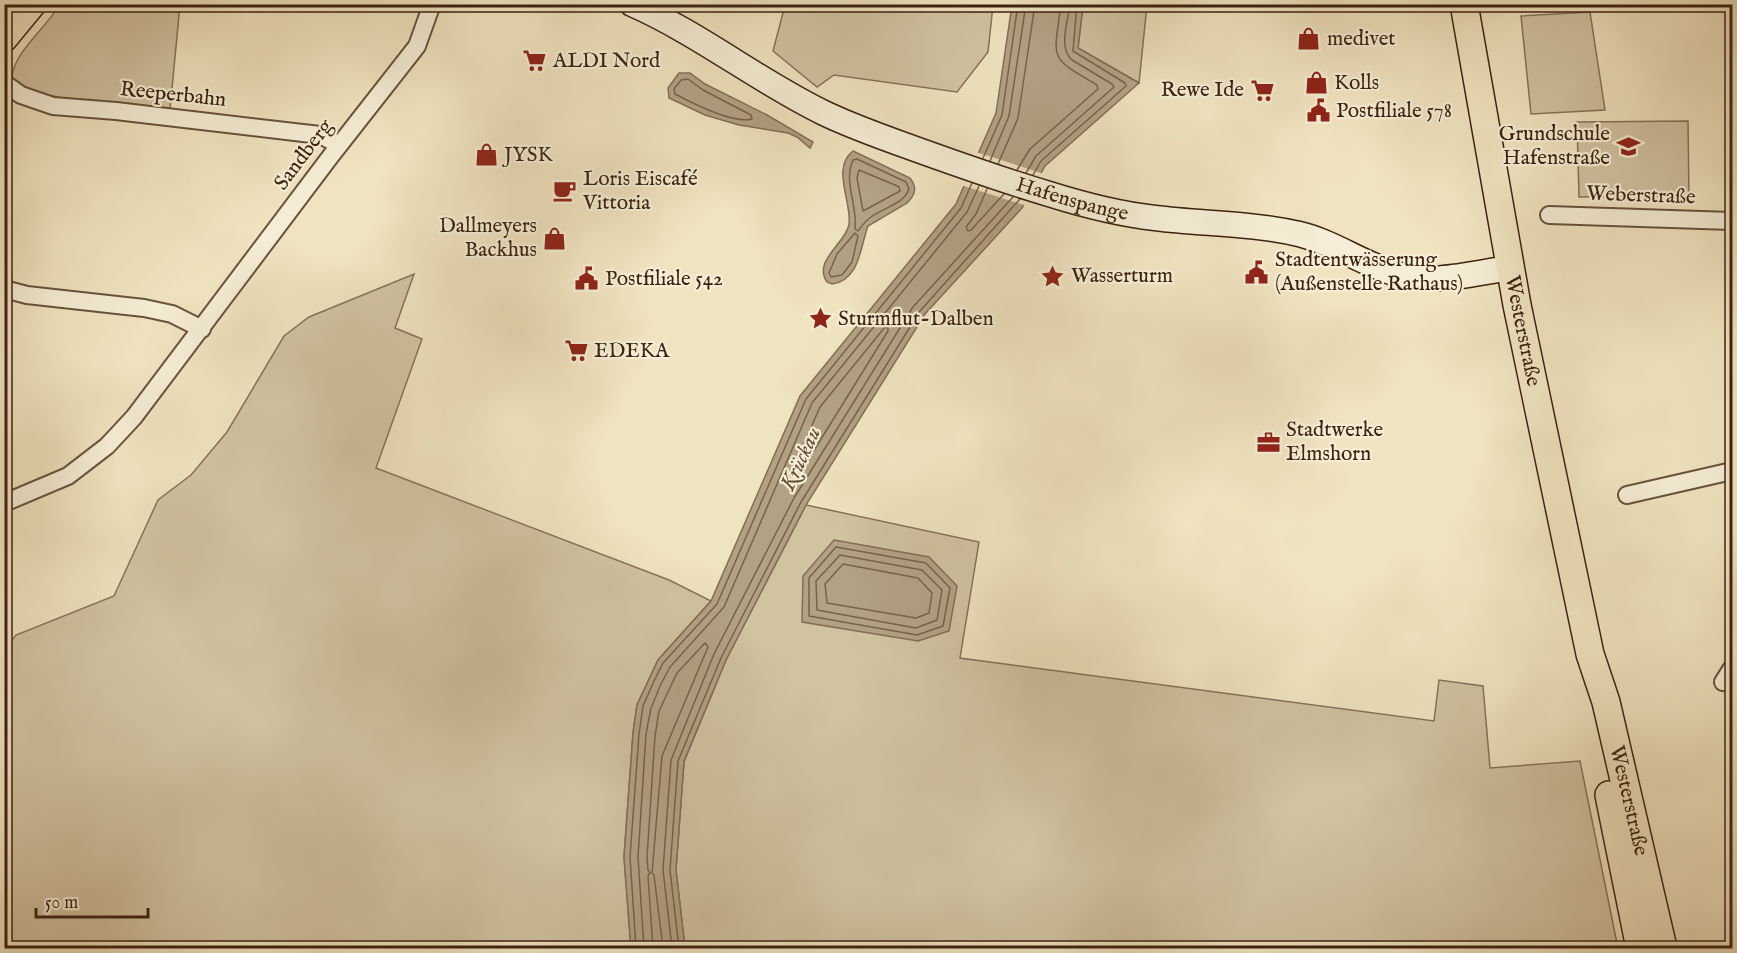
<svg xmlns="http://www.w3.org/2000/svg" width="1737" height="953" font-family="'IM FELL English',serif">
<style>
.green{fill:#d1c2a1;stroke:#867259;stroke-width:1.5}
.water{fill:#b3a184;stroke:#836e56;stroke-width:1.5}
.pier{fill:#f0e3bf}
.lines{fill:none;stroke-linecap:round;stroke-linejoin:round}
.shore{stroke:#78624a;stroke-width:1.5}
.street-casing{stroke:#69523c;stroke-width:20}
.secondary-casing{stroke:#3c2211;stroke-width:27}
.primary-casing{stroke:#3c2211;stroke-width:30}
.street{stroke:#f5edd5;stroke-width:16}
.secondary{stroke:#f5edd5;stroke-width:24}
.primary{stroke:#f0e3bf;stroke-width:27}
.labels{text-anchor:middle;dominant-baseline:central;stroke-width:4.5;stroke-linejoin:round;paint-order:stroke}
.poi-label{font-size:21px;fill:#3c2211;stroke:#f5edd5;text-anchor:start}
.street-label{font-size:21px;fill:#3c2211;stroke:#f5edd5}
.water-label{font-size:22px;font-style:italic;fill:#664e39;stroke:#f5edd5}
</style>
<rect width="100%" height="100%" fill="#f0e3bf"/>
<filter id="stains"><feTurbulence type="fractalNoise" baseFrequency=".00333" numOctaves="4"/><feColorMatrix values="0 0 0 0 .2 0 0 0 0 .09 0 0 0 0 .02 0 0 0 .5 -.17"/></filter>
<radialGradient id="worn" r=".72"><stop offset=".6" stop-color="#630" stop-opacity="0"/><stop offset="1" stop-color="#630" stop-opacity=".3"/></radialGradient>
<!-- green -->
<g class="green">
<path d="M59,5H180L170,109C138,106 31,102 12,79C12,53 47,28 59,5Z"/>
<polygon points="785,5 993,5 988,52 957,92 834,75 817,87 773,51"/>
<polygon points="1083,5 1147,5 1139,83 1078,48"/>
<polygon points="1590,12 1605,110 1531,114 1521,16"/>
<polygon points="1688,121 1689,196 1579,197 1577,122"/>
<polygon points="414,274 395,328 422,339 376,468 669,580 711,601 658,660 637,705 633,733 624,857 631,948 5,948 5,649 16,635 114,596 158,500 191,475 227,432 284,336 309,317"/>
<polygon points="806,505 979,542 960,658 1434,721 1439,680 1483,686 1490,768 1580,761 1618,948 685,948 676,870 684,762 726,660"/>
</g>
<!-- water -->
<g class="water">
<polygon points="1012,5 1083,5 1078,48 1139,83 1045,166 1022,208 925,314 806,505 726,660 684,761 676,870 685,948 631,948 624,857 633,733 637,705 658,660 711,601 800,396 956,204 996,113"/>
<polygon points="679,73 690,73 705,84 767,115 813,142 810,148 797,137 788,133 739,125 705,115 669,98 668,88"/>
<path d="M853,151L910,178C917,187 916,194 907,203L868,226C860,247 860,280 832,284L827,282C812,261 847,242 849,224C852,202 831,168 853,151Z"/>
<polygon points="834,540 929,557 957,586 949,631 918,641 802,622 803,576"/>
</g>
<!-- pier -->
<polygon class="pier" points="976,152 1044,174 1027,206 961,185"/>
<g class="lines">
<!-- shore -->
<g class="shore">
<path d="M688,79L703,90L751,115L752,119C734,124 692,103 675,94L674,89L681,80Z"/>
<polyline points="983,158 1002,115 1018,4"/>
<path d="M857,159L906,182L909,189C904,204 883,208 871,217C865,221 862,226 858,231L855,229C858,206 843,182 853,160Z"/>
<polyline points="990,161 1009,116 1026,4"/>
<polyline points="998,164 1018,118 1035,4"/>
<polygon points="859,170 895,185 899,187 900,191 863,211 857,178"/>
<path d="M1017,170L1030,149L1098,89L1097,85C1047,56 1054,60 1061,4"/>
<path d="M1026,173L1036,156L1114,87L1112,84L1072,60C1058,48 1068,21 1070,4"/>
<polyline points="1033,175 1041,161 1126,86 1125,83 1073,51 1077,4"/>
<polyline points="987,189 976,214 966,227 968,231 971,230 1004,194"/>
<polygon points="855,233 858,236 852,262 842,275 831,277 829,273 837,254"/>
<polygon points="885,327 888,328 888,331 795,481 791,482 789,478 820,407"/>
<polygon points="836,547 926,563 950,588 943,626 917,635 809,616 809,578"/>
<polygon points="840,555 922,570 942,590 937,620 916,628 817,610 816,581"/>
<polygon points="843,564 918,578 932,593 929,613 916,618 827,603 825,584"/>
<polyline points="636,948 630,857 639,734 643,706 654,681 663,663 717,604 806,399 961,208 972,183"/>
<polyline points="644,948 638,857 646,734 651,708 661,684 670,667 724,607 812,403 967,212 979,186"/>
<polyline points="653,948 648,876 650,873 648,870 647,857 655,736 659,711 677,673 705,643 708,647 662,756 652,873 654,875 663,948"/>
<polyline points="672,948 663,870 671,760 714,654 794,498 913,307 1013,197"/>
<polyline points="679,948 670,870 678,761 721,658 801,502 920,311 1020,199"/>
</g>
<defs>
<g id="street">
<polyline points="4,83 21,95 53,106 116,111 320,135 339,145"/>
<polyline points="1549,215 1732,221"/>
<polyline points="4,289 27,295 144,308 172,314 202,329"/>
<polyline points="1627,495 1732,471"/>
<polyline points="4,503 68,476 107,446 134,417 330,157 417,46 432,4"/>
<polyline points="1723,682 1732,668"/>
</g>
<g id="secondary">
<path id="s1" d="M632,4C700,34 758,81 824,113C851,126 879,136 907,146C954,163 1002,180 1049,194C1084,205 1119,214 1155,218C1202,224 1252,223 1299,234C1333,242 1361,263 1394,273C1432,286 1473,273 1510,268"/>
</g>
<g id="primary">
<path id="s2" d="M1464,4L1517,305L1590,654L1606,702L1663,948"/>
<polyline points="4,38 32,4"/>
<polyline points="1609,795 1640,948"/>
</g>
</defs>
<!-- street casing -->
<use href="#street" class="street-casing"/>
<!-- secondary casing -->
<use href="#secondary" class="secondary-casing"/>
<!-- primary casing -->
<use href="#primary" class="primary-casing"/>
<!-- street -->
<use href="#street" class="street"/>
<!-- secondary -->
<use href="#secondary" class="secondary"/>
<!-- primary -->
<use href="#primary" class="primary"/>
</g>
<!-- icons -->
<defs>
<symbol id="shop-bare" viewBox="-9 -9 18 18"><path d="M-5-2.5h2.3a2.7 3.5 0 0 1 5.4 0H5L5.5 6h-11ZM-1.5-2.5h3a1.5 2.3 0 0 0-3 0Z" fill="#8f2418" stroke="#f5edd5" stroke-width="2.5" paint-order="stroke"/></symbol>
<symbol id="supermarket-bare" viewBox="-9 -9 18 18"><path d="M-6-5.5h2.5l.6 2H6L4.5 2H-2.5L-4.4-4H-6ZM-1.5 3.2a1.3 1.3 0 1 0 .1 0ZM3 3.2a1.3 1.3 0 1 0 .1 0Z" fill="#8f2418" stroke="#f5edd5" stroke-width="2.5" paint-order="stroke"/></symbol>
<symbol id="civic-bare" viewBox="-9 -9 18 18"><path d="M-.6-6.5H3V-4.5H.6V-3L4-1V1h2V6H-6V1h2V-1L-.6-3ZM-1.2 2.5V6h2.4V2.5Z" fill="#8f2418" stroke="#f5edd5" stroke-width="2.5" paint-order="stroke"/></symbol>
<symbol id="school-bare" viewBox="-9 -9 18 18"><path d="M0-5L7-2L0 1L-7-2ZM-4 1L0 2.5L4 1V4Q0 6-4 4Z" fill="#8f2418" stroke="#f5edd5" stroke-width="2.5" paint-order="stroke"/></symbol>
<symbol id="cafe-bare" viewBox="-9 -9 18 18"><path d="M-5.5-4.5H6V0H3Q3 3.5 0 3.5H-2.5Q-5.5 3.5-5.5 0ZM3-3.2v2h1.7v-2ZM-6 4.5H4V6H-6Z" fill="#8f2418" stroke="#f5edd5" stroke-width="2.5" paint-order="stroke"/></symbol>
<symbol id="sight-bare" viewBox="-9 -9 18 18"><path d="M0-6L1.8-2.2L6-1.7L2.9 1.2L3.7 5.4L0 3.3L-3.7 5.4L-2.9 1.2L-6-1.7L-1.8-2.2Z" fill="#8f2418" stroke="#f5edd5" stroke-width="2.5" paint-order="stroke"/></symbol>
<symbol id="office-bare" viewBox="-9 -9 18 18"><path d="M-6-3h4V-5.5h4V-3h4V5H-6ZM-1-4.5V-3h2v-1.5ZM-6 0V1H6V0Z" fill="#8f2418" stroke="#f5edd5" stroke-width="2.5" paint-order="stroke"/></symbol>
</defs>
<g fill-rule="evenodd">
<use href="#shop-bare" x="1292" y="22" width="33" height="33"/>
<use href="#supermarket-bare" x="518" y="44" width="33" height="33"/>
<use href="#shop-bare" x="1300" y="66" width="33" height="33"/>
<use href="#supermarket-bare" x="1246" y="74" width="33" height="33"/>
<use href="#civic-bare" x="1302" y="94" width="33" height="33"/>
<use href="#school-bare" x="1612" y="130" width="33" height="33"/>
<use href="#shop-bare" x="470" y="138" width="33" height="33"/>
<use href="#cafe-bare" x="548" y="174" width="33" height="33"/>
<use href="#shop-bare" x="538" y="222" width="33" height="33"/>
<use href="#civic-bare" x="1240" y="256" width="33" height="33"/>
<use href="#sight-bare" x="1036" y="260" width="33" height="33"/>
<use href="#civic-bare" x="570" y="262" width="33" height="33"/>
<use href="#sight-bare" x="804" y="302" width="33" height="33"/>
<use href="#supermarket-bare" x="560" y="334" width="33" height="33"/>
<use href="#office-bare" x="1252" y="426" width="33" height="33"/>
</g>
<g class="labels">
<!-- poi labels -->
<g class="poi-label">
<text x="1327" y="39">medivet</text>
<text x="553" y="61">ALDI Nord</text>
<text x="1334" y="83">Kolls</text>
<text x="1244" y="90" text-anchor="end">Rewe Ide</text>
<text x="1336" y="111">Postfiliale 578</text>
<text x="1610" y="134" text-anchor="end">Grundschule<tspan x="1610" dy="24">Hafenstraße</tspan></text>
<text x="504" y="155">JYSK</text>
<text x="583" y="179">Loris Eiscafé<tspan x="583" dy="24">Vittoria</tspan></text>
<text x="537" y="226" text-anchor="end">Dallmeyers<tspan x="537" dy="24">Backhus</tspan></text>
<text x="1275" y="260">Stadtentwässerung<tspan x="1275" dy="24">(Außenstelle Rathaus)</tspan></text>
<text x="1071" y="276">Wasserturm</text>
<text x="605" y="279">Postfiliale 542</text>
<text x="838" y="319">Sturmflut-Dalben</text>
<text x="594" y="351">EDEKA</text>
<text x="1286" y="430">Stadtwerke<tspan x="1286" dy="24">Elmshorn</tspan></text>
</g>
<!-- street labels -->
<g class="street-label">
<text transform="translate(173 95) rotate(6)">Reeperbahn</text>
<text transform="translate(304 155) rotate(-53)">Sandberg</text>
<text transform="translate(1641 196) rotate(2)">Weberstraße</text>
<text stroke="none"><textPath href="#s1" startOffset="484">Hafenspange</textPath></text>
<text stroke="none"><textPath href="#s2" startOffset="332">Westerstraße</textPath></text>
<text stroke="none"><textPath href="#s2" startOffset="814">Westerstraße</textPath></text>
</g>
<!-- water labels -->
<g class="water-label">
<text transform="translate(801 459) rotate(-65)">Krückau</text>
</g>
</g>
<!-- margin -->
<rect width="1737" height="953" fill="none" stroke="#f0e3bf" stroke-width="24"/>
<rect x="6" y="6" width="1725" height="941" fill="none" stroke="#3c2211" stroke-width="3"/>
<rect x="12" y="12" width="1713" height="929" fill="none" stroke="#3c2211" stroke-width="1.5"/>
<!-- scale -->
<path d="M36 908v9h112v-9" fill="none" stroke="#3c2211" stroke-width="3"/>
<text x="45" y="908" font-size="18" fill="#3c2211" stroke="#f5edd5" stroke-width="4.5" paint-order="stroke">50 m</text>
<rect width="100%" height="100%" filter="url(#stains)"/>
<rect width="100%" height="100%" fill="url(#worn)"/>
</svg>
